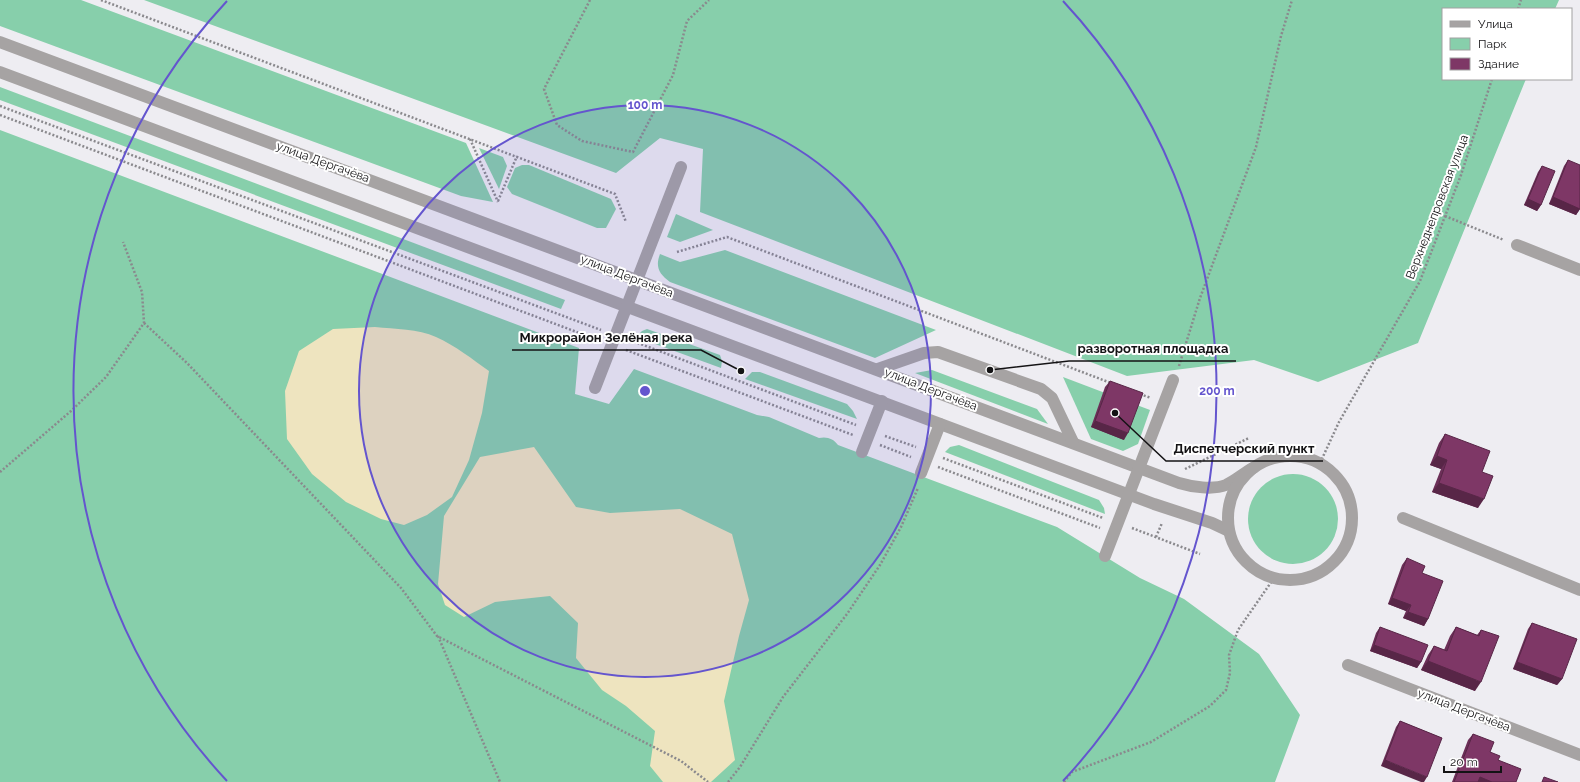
<svg xmlns="http://www.w3.org/2000/svg" width="1580" height="782" font-family="Raleway,sans-serif">
<style>
.green{fill:#87cfab}
.sand{fill:#eee4bf}
.lines{fill:none;stroke-linecap:round;stroke-linejoin:round}
.path{stroke:#8a898d;stroke-width:2.5;stroke-dasharray:2 2;stroke-linecap:butt}
.minor{stroke:#a6a3a3;stroke-width:12}
.wall{fill:#6c2f58}
.shaded-wall{fill:#582647}
.building{fill:#7e3766;stroke:#582647}
.ring{fill:none;stroke:#6455ce;stroke-width:2}
.labels{text-anchor:middle;dominant-baseline:central;stroke-width:4;stroke-linejoin:round;paint-order:stroke}
.street-label{font-size:12px;fill:#141315;stroke:#fff}
.centre{fill:#6455ce;stroke:#fff;stroke-width:2}
.ring-label{font-size:12px;text-anchor:middle;font-weight:bold;fill:#6455ce;stroke:#fff;stroke-width:4;stroke-linejoin:round;paint-order:stroke}
.leader{fill:none;stroke:#141315;stroke-width:1.5}
.callout-dot{fill:#141315;stroke:#fff;stroke-width:1.5}
.callout-label{font-size:13px;text-anchor:middle;font-weight:bold;fill:#141315;stroke:#fff;stroke-width:4;stroke-linejoin:round;paint-order:stroke}
</style>
<rect width="100%" height="100%" fill="#eeedf2"/>
<!-- green -->
<g class="green">
<polygon points="0,0 81,0 466,143 493,202 461,196 0,26"/>
<polygon points="144,0 1559,0 1555,9 1443,9 1443,79 1526,79 1418,343 1318,382 1254,360 1127,376 700,212 703,149 660,138 616,173"/>
<polygon points="0,87 565,300 561,309 0,100"/>
<path d="M0,130L579,348L575,394L609,404L634,369L757,415L769,417L819,438C827,436 834,439 838,445L1057,527L1140,578L1184,599L1259,654L1300,715L1275,782H0Z"/>
<polygon points="479,148 503,157 507,166 499,189"/>
<polygon points="522,165 529,165 611,199 616,209 606,228 597,228 512,194 507,187 515,168"/>
<polygon points="676,214 713,230 680,242 667,237"/>
<path d="M725,250L936,330L875,358L670,282C659,274 655,267 660,254L680,262Z"/>
<polygon points="647,329 720,355 722,361 721,368 636,337 642,331"/>
<polygon points="932,370 1037,409 1048,424 915,373"/>
<polygon points="752,372 760,372 847,404 853,411 857,419 745,379"/>
<polygon points="1063,377 1150,410 1138,444 1123,451 1091,439"/>
<polygon points="959,445 1099,500 1104,508 1105,514 945,452 950,447"/>
<circle cx="1293" cy="519" r="45"/>
</g>
<!-- sand -->
<g class="sand">
<path d="M375,327C395,329 418,329 436,337C456,346 472,359 489,371L482,413L469,460L452,497L427,515L404,525L381,519L346,502L312,474L287,439L285,391L299,351L333,329Z"/>
<polygon points="534,447 576,507 610,513 680,509 732,534 749,600 739,636 724,701 735,760 711,782 663,782 650,766 655,731 626,706 602,690 576,658 578,623 550,596 495,602 464,617 445,605 438,584 444,516 480,457"/>
</g>
<g class="lines">
<!-- path -->
<g class="path">
<polyline points="101,0 615,194 626,222"/>
<polyline points="590,0 544,89 557,125 582,141 633,152 673,75 687,21 709,0"/>
<polyline points="1518,9 1521,0"/>
<polyline points="0,106 601,330"/>
<polyline points="0,115 598,340"/>
<polyline points="470,139 498,202"/>
<polyline points="498,201 517,156"/>
<polyline points="1445,216 1504,240"/>
<polyline points="677,252 727,237 1111,383"/>
<polyline points="144,323 187,363 401,588 437,636 681,761 708,782"/>
<polyline points="630,340 856,425"/>
<polyline points="626,350 853,435"/>
<polyline points="1179,366 1200,298 1256,147 1281,36 1292,0"/>
<polyline points="1140,394 1151,398"/>
<polyline points="885,436 916,447"/>
<polyline points="880,445 911,457"/>
<polyline points="943,458 1103,518"/>
<polyline points="1320,463 1339,422 1420,281 1461,175 1492,79"/>
<polyline points="938,467 1100,528"/>
<polyline points="1185,469 1249,438"/>
<polyline points="0,472 71,411 106,377 144,323 142,292 123,242"/>
<polyline points="1132,528 1200,554"/>
<polyline points="1156,537 1162,523"/>
<polyline points="438,636 500,782"/>
<polyline points="728,782 740,767 783,697 847,614 880,565 901,527 918,488"/>
<polyline points="1064,782 1072,772 1151,742 1210,706 1226,690 1230,673 1229,655 1238,630 1274,578"/>
</g>
<!-- minor -->
<g class="minor">
<path d="M0,42L1179,483C1192,487 1213,490 1226,485C1235,481 1244,473 1253,468"/>
<polyline points="0,72 1154,504 1212,523 1229,531"/>
<polyline points="1517,245 1580,270"/>
<polyline points="878,369 924,353 938,352 1041,389 1052,398 1073,442"/>
<polyline points="595,388 681,167"/>
<polyline points="862,452 882,401"/>
<circle cx="1290" cy="518" r="62"/>
<polyline points="921,473 940,424"/>
<polyline points="1403,518 1580,590"/>
<polyline points="1105,556 1173,380"/>
<polyline points="1348,665 1580,755"/>
</g>
</g>
<!-- wall -->
<g class="wall">
<polygon points="1568,160 1580,209 1576,215 1549,204 1564,166"/>
<polygon points="1542,166 1541,205 1537,211 1524,205 1538,172"/>
<polygon points="1110,381 1124,440 1091,427 1105,387"/>
<polygon points="1445,434 1482,472 1478,508 1432,492 1441,469 1430,465 1439,443"/>
<polygon points="1407,558 1422,573 1428,619 1424,626 1403,618 1406,611 1388,604 1402,565"/>
<polygon points="1532,623 1562,679 1557,685 1513,669 1528,629"/>
<polygon points="1380,627 1421,662 1417,668 1370,651 1376,633"/>
<polygon points="1456,627 1477,635 1481,630 1475,691 1421,670 1428,655 1434,646 1444,650 1450,636"/>
<polygon points="1400,721 1442,738 1381,766 1396,727"/>
<polygon points="1473,734 1490,752 1498,760 1516,782 1452,782 1468,740"/>
</g>
<!-- shaded-wall -->
<g class="shaded-wall">
<polygon points="1553,197 1580,209 1576,215 1549,204"/>
<polygon points="1528,199 1541,205 1537,211 1524,205"/>
<polygon points="1095,421 1128,433 1124,440 1091,427"/>
<polygon points="1437,456 1447,460 1441,469 1430,465"/>
<polygon points="1439,483 1484,499 1478,508 1432,492"/>
<polygon points="1392,598 1411,605 1406,611 1388,604"/>
<polygon points="1408,612 1428,619 1424,626 1403,618"/>
<polygon points="1374,645 1421,662 1417,668 1370,651"/>
<polygon points="1428,661 1481,682 1475,691 1421,670"/>
<polygon points="1517,662 1562,679 1557,685 1513,669"/>
<polygon points="1385,760 1427,777 1424,782 1421,782 1381,766"/>
<polygon points="1480,777 1492,782 1476,782"/>
</g>
<!-- building -->
<g class="building">
<polygon points="1568,160 1580,165 1580,209 1553,197"/>
<polygon points="1542,166 1555,171 1541,205 1528,199"/>
<polygon points="1110,381 1143,393 1128,433 1095,421"/>
<polygon points="1445,434 1490,451 1482,472 1493,476 1484,499 1439,483 1447,460 1437,456"/>
<polygon points="1407,558 1425,566 1422,573 1443,581 1428,619 1408,612 1411,605 1392,598"/>
<polygon points="1532,623 1577,639 1562,679 1517,662"/>
<polygon points="1380,627 1428,645 1421,662 1374,645"/>
<polygon points="1456,627 1479,636 1481,630 1499,636 1481,682 1428,661 1434,646 1447,651"/>
<polygon points="1400,721 1442,738 1427,777 1385,760"/>
<polygon points="1473,734 1494,742 1490,752 1500,756 1498,760 1521,769 1516,782 1492,782 1480,777 1478,782 1454,782"/>
<polygon points="1544,777 1558,782 1542,782"/>
</g>
<!-- distance rings -->
<circle cx="645" cy="391" r="286" fill="#6455ce" fill-opacity=".12"/>
<g class="ring">
<circle cx="645" cy="391" r="286"/>
<path d="M227 781A572 572 0 0 1 227 1M1063 1A572 572 0 0 1 1063 781"/>
</g>
<g class="labels">
<!-- street labels -->
<g class="street-label">
<text transform="translate(323 162) rotate(20)">улица Дергачёва</text>
<text transform="translate(1437 207) rotate(-69)">Верхнеднепровская улица</text>
<text transform="translate(627 276) rotate(21)">улица Дергачёва</text>
<text transform="translate(931 389) rotate(21)">улица Дергачёва</text>
<text transform="translate(1464 710) rotate(21)">улица Дергачёва</text>
</g>
</g>
<circle cx="645" cy="391" r="6" class="centre"/>
<g class="ring-label">
<text x="645" y="109">100 m</text>
<text x="1217" y="395">200 m</text>
</g>
<!-- callouts -->
<path class="leader" d="M741 371L701 350H512M990 370L1069 361H1236M1115 413L1166 461H1323"/>
<g class="callout-dot">
<circle cx="741" cy="371" r="4"/>
<circle cx="990" cy="370" r="4"/>
<circle cx="1115" cy="413" r="4"/>
</g>
<g class="callout-label">
<text x="606" y="342">Микрорайон Зелёная река</text>
<text x="1153" y="353">разворотная площадка</text>
<text x="1244" y="453">Диспетчерский пункт</text>
</g>
<!-- legend -->
<rect x="1442" y="8" width="130" height="72" fill="#ffffff" stroke="#a1a1a1"/>
<rect x="1450" y="21" width="20" height="6" fill="#a6a3a3" stroke="#a1a1a1"/>
<text x="1478" y="28" font-size="12" fill="#141315">Улица</text>
<rect x="1450" y="38" width="20" height="12" fill="#87cfab" stroke="#a1a1a1"/>
<text x="1478" y="48" font-size="12" fill="#141315">Парк</text>
<rect x="1450" y="58" width="20" height="12" fill="#7e3766" stroke="#a1a1a1"/>
<text x="1478" y="68" font-size="12" fill="#141315">Здание</text>
<!-- scale -->
<path d="M1444 766v6h57v-6" fill="none" stroke="#141315" stroke-width="2"/>
<text x="1450" y="766" font-size="12" fill="#141315" stroke="#ffffff" stroke-width="3" paint-order="stroke">20 m</text>
</svg>
